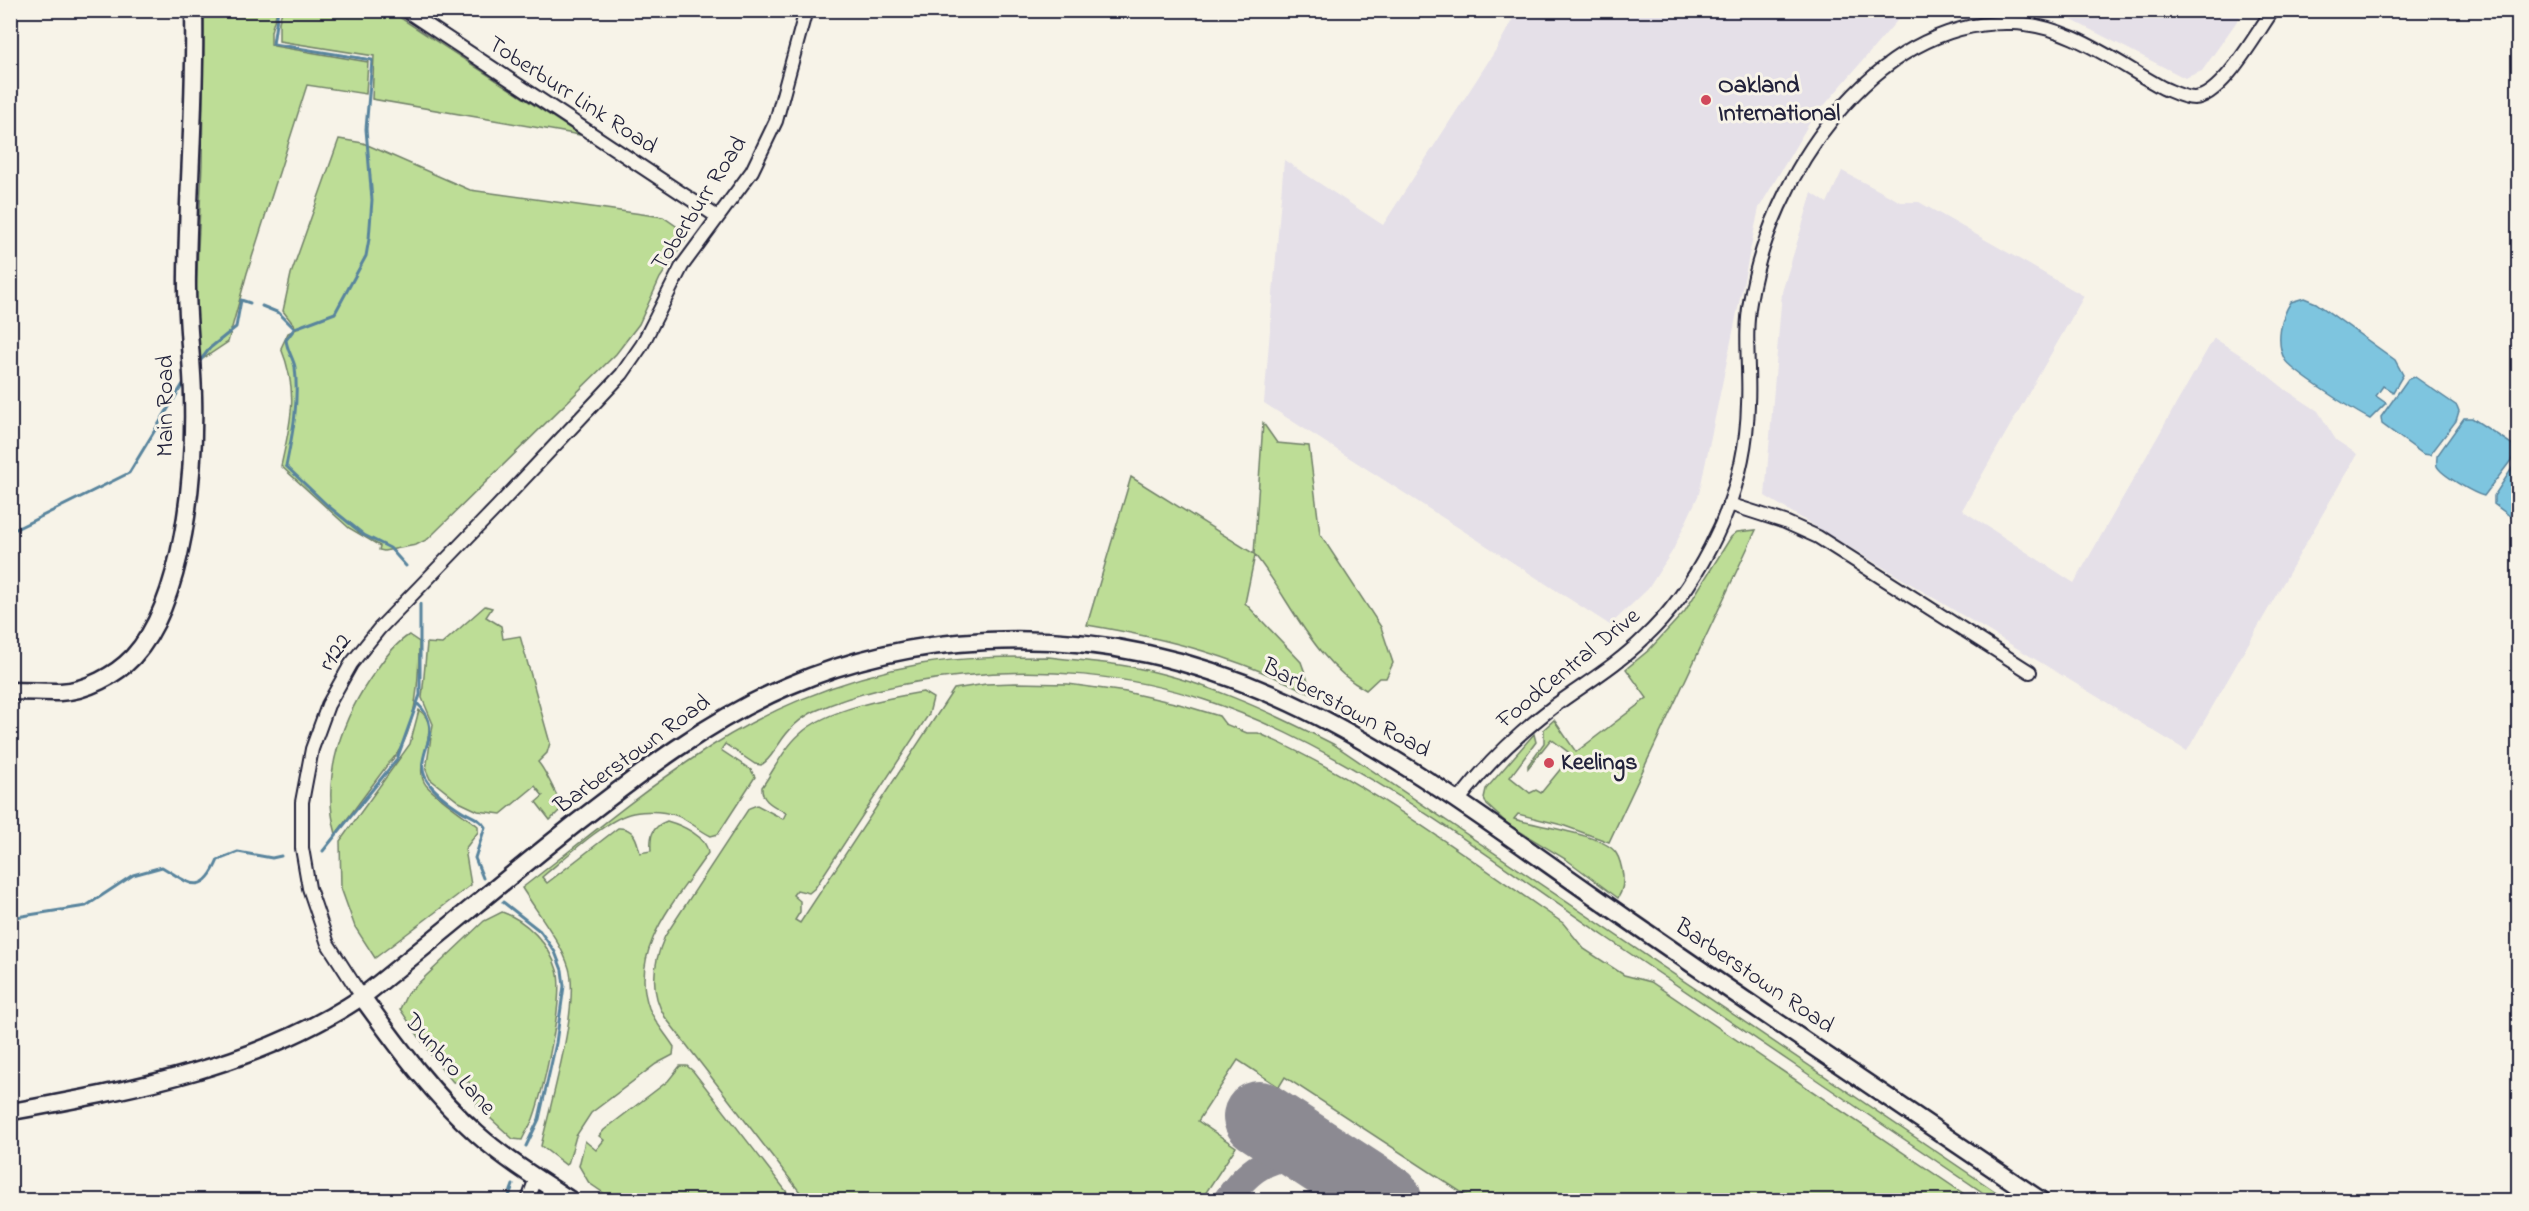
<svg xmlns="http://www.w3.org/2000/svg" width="2529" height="1211" font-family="'Indie Flower',sans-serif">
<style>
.built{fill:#e5e0e8}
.green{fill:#bddd96;stroke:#708068;stroke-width:1.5}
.water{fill:#7ec5df;stroke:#59849d;stroke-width:1.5}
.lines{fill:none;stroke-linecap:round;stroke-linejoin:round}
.stream{stroke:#59849d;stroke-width:3}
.taxiway{stroke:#8c8a92;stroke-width:28}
.runway{stroke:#8c8a92;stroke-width:72}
.minor-casing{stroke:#22223b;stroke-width:16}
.tertiary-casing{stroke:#22223b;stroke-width:20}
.secondary-casing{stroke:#22223b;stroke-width:21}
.minor{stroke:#f7f3e8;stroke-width:12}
.tertiary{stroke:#f7f3e8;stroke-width:15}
.secondary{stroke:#f7f3e8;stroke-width:16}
.poi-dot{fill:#d1495b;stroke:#f7f3e8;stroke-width:2}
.labels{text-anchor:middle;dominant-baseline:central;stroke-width:6;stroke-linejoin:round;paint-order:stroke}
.poi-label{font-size:24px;font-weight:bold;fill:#22223b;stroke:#f7f3e8;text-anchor:start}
.street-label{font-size:24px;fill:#22223b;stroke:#f7f3e8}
</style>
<rect width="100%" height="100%" fill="#f7f3e8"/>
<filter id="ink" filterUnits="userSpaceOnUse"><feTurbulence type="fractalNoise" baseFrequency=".0167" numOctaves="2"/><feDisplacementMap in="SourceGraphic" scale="12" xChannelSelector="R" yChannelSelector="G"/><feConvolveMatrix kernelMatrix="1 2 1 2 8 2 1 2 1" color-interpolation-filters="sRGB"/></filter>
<g filter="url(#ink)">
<!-- built -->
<g class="built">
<polygon points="1860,10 1901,16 1907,11 2006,11 1901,16 1810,122 1759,208 1699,494 1673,550 1648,589 1610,625 1264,403 1284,160 1383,225 1497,48 1517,11"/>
<polygon points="2054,11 2244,10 2244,11 2202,71 2185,78"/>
<polygon points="1842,171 1901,202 1919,202 2084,296 1962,510 2074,583 2214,338 2250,361 2286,390 2318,411 2336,440 2357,454 2187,751 1765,496 1782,292 1812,193 1827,203"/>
</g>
<!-- green -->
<g class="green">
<polygon points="204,11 277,11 271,31 271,44 274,46 368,62 366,94 307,85 247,273 228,342 198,362 196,291 202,165"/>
<polygon points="282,11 390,11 580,135 372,99 374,56 279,41 279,22"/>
<path d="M339,139L363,143L470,190L663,217L689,235L660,278L639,324L616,354L428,539L416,545L384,551L379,550L380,546L349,528L281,466C291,421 299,392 281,348L288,333L297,329L283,311L291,274Z"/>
<path d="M1263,423L1277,443L1309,446L1320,534L1381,627L1393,663L1386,678H1379L1366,690C1314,663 1290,599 1255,555L1245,603L1301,662L1313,695C1237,657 1171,639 1087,625L1131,477L1254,554Z"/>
<path d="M1756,530L1609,842L1562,825L1518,814L1514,819C1535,826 1604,834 1616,853C1620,859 1622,869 1623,876C1623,885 1623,889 1618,898L1567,860L1509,825L1487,805L1484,798L1486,789L1534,734L1536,742L1510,777L1530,793L1536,790L1541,793L1572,755L1551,739L1528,768V765L1544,743V729L1554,720L1576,752L1647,698L1626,669L1649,650L1685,611L1731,537L1737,532Z"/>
<path d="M485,606L492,608L486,617L501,626L503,639L520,636L550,743L547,753L538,762C547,772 555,794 563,807L550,820L536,802L543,796L535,786L501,814L478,811L459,802L430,779L426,770L433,724L422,698L427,643L442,644Z"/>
<path d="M409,635L419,642C419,678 417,738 388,764L336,834C320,776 343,715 377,669C386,656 396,643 409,635Z"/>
<path d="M1048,657C1074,660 1100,662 1126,666C1200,679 1267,710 1333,744L2008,1200H1994C1865,1113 1736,1025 1607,938C1483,854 1347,747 1205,700C1127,674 1041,667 960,676C912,681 860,691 815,711C800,718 788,730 779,744C773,752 770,760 761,765L755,764L725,744L721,750L751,770L755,777L718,834L711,836C698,830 688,819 675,815C662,811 641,810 629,814C603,822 564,859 542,877L547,883L618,828C634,827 637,840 640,853L651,851C650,837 651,827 667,821C681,825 707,836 708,853C677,899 628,949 649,1008C655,1023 666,1034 674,1047L673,1055L656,1064L591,1113L576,1136L568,1164L566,1165L541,1146C550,1106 580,1004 569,968C561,942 537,912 522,888C578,845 633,798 692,759C760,712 840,678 921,664C963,657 1005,657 1048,657Z"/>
<path d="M1016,683L1068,684L1126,692L1179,704L1219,716L1225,724L1247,733H1258C1366,780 1466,857 1563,923L1584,949L1624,975L1651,982L1973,1200H1473L1285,1077L1279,1087L1238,1060L1198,1121L1236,1147L1201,1200H806L665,1017C649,991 653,963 665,936L749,808L757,805L783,819L786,813C775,806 761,802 762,787C774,770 784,748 800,734C826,709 888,698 923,692L933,698L929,714L815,888L809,893L797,890L793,895L800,901V912L795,920L800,923L954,689L986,684Z"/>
<path d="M419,710C445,728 410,764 426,785C435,796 466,817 478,826V832L465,849L471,885L375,958L355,927L341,888L340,841L410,744Z"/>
<path d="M502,912C526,920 550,945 557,970C565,997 543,1091 533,1119C530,1126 525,1133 522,1140L513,1139L477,1106L476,1088L469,1082H453L432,1056L400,1009L407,994L484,921Z"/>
<polygon points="680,1066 687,1066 693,1071 793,1200 614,1200 589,1183 579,1166 585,1141 596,1150 604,1140 599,1136 604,1130 668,1081"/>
</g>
<!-- water -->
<g class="water">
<path d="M2304,298L2316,303L2395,360L2403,375L2393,392L2383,386L2376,396L2386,403L2370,419C2356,412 2291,371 2285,360C2275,343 2281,317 2291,302Z"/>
<polygon points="2415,377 2457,406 2459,411 2456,421 2430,455 2423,454 2382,424 2381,417 2408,379"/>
<path d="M2464,418H2472L2513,445L2515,455L2484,496C2475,494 2441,475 2437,466C2436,462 2437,460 2437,456Z"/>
<polygon points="2518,459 2518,522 2494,504 2494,496"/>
</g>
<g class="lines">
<!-- stream -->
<g class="stream">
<path d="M278,10L273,44L372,60L366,129L372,200L369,239L366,256L335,313L295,328L286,340C287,350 293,358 295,367C299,402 293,432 286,466L327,505L364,535L390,548L406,566"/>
<polyline points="262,306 279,313 294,328"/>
<polyline points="197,365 210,348 236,327 241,300 250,303"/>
<polyline points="10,532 129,473 186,379"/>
<path d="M417,703C447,732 414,752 425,777C431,789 448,802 459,809C468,816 479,817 485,827L475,858L483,878"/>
<polyline points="323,851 397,759 420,695 420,604"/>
<polyline points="503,902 540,931 555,952 562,970 564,986 556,1043 539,1119 526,1146"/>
<path d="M10,918L86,906L133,875L162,867C189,883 202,898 218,860L238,852L272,858L281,856"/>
<polyline points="512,1200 508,1199 513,1185"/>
</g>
<!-- taxiway -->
<path class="taxiway" d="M1227,1200C1258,1155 1288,1148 1337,1169"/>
<!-- runway -->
<polyline class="runway" points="1259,1117 1386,1200"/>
<defs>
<g id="minor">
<polyline points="405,10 716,216"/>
<polyline points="1729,504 1785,522 1818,537 2030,672"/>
<path d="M1459,800C1487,763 1520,732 1557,704C1586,683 1618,664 1643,639C1670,614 1693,581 1710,548C1733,504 1747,454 1748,404C1750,371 1744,336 1750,302C1769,180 1872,19 2011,23C2068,24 2115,62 2163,88C2173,92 2183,98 2194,98C2222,97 2257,32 2273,10"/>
<polyline points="362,997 328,944 309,888 302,848 302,802 312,749 328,705 351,664 379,629 497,507 622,374 642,345 682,266 752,171 776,121 806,10"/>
<polyline points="528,1200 536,1178"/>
</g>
<path id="tertiary" d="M10,1112C133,1089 257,1067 362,997"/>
<g id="secondary">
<path d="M10,691C27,691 44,692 60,692C86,691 116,675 133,657C185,600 195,471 193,396C192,356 186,315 187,274C188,186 196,98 194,10"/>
<path d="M570,1200C539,1180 505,1159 477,1134C432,1094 397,1045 362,997C434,940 503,881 575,824C642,772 709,720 788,686C850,659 919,644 987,641C1252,628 1423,779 1627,919C1764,1014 1902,1107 2040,1200"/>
</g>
</defs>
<!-- minor casing -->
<use href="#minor" class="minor-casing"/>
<!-- tertiary casing -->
<use href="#tertiary" class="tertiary-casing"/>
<!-- secondary casing -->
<use href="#secondary" class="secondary-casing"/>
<!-- minor -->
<use href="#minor" class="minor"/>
<!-- tertiary -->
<use href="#tertiary" class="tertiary"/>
<!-- secondary -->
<use href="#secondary" class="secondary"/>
</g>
</g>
<!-- markers -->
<g class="poi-dot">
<circle cx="1706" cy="100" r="6"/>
<circle cx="1549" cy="763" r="6"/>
</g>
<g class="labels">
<!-- poi labels -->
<g class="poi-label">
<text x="1718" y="86">Oakland<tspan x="1718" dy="28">International</tspan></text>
<text x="1561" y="763">Keelings</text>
</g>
<!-- street labels -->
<g class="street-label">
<text transform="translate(572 96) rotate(33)">Toberburr Link Road</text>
<text transform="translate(700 204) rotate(-57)">Toberburr Road</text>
<text transform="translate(166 406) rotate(-90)">Main Road</text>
<text transform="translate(336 653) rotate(-56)">r122</text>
<text transform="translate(1569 669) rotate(-39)">FoodCentral Drive</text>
<text transform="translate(1346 709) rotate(28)">Barberstown Road</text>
<text transform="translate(633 755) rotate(-36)">Barberstown Road</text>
<text transform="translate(1754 977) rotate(34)">Barberstown Road</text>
<text transform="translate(449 1065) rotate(49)">Dunbro Lane</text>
</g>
</g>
<!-- margin -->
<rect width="2529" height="1211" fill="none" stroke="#f7f3e8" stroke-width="36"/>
<rect x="18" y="18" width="2493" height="1175" fill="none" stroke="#22223b" stroke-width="2" filter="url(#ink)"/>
</svg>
